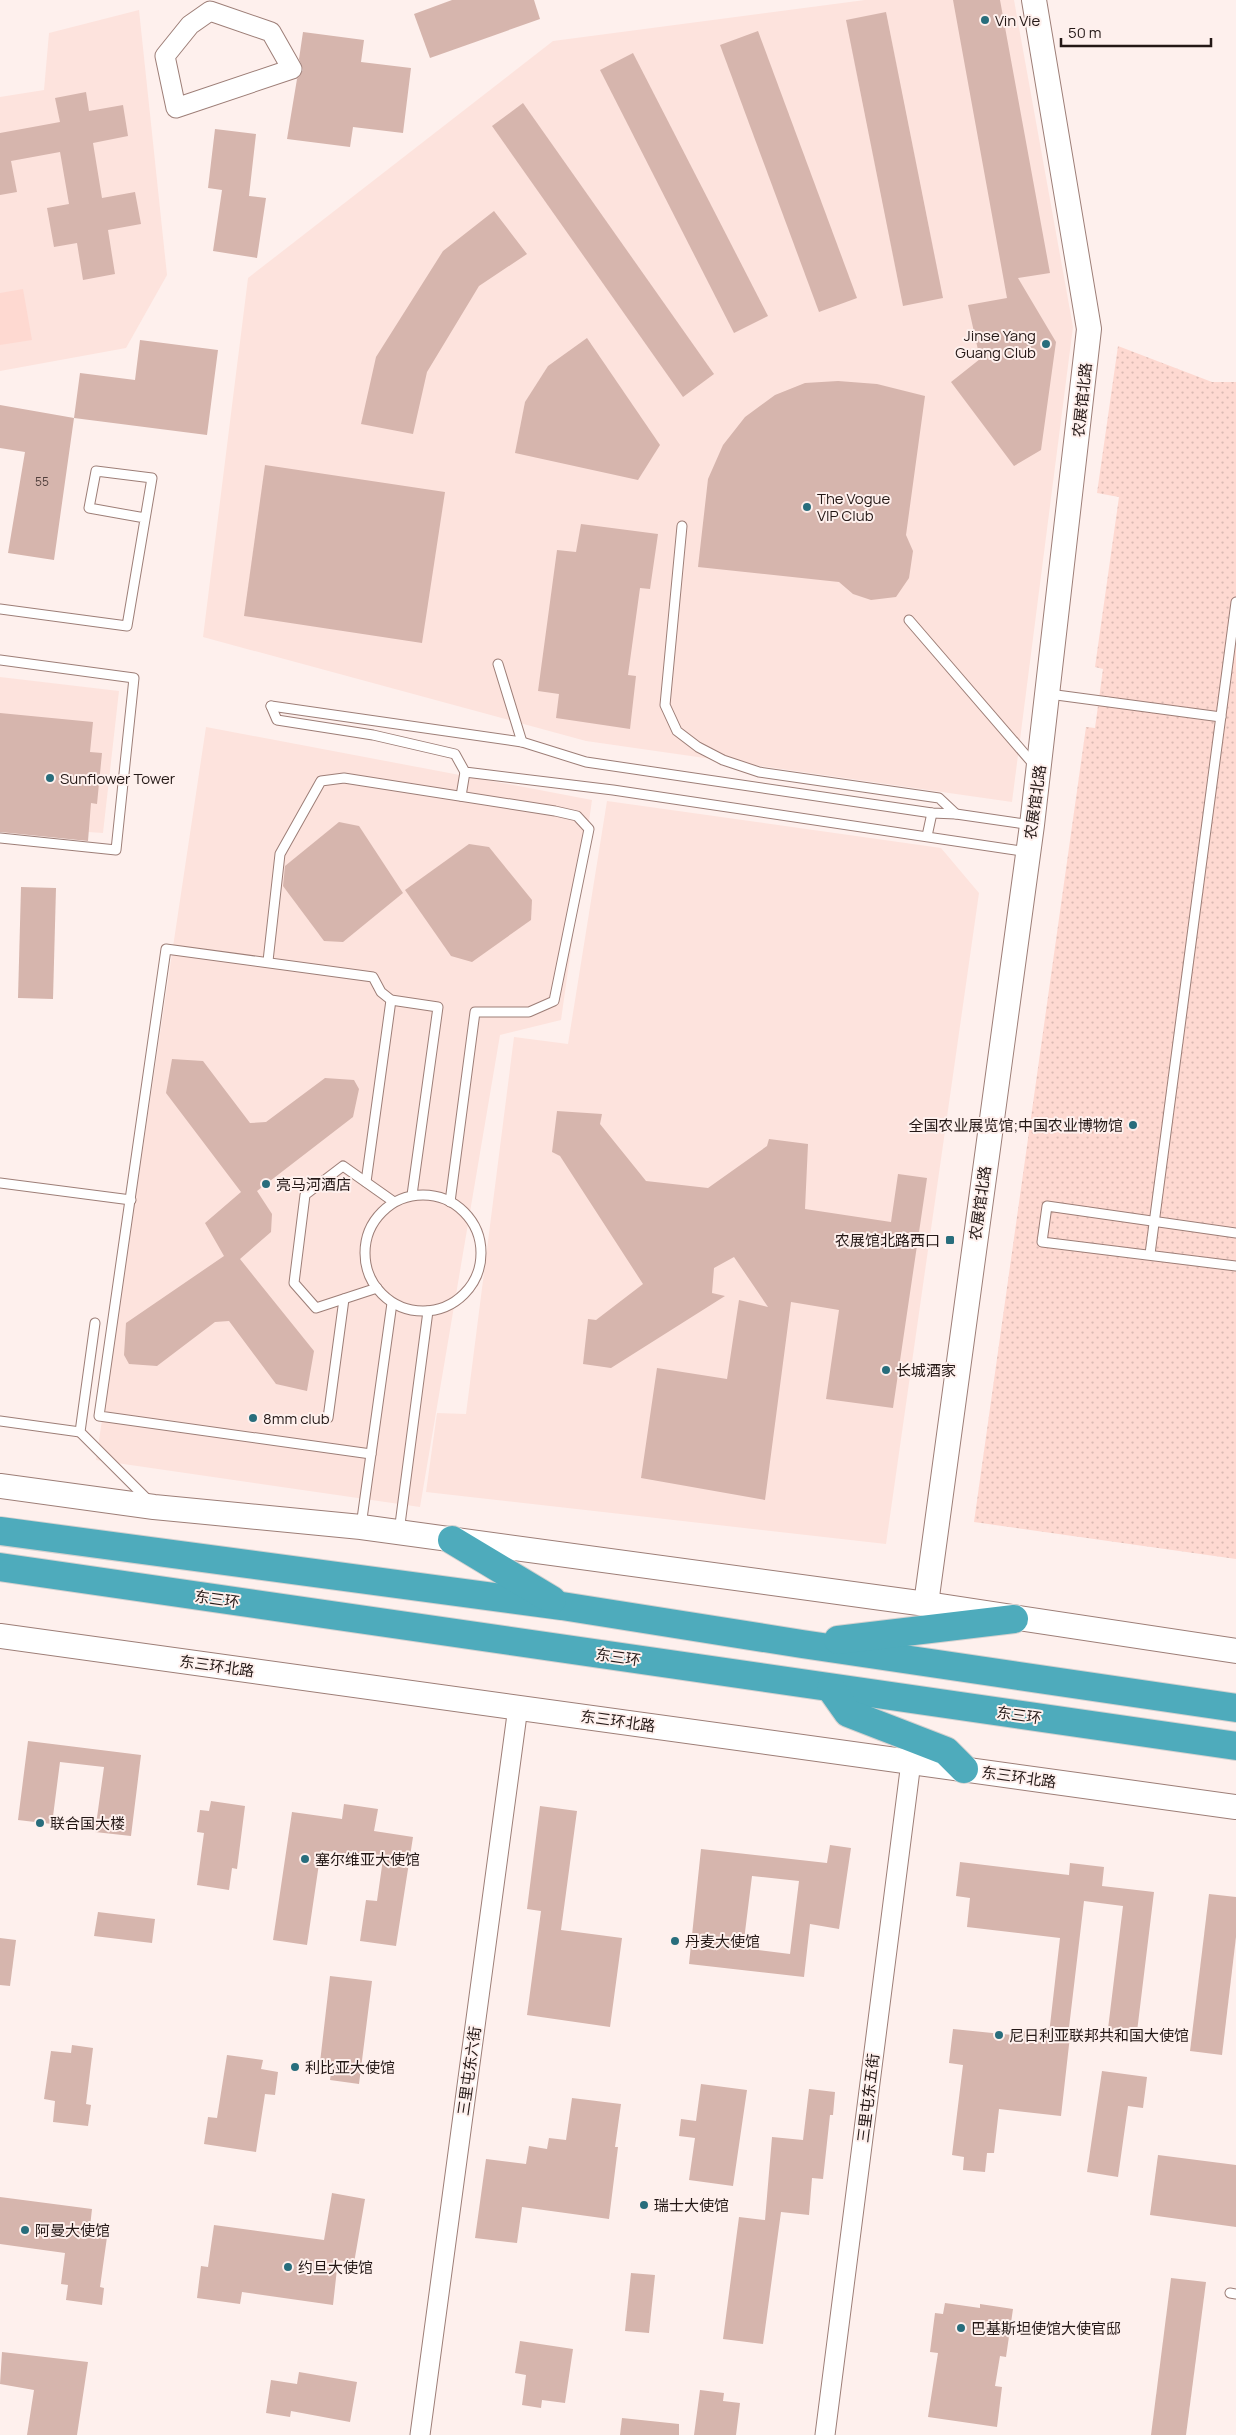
<svg xmlns="http://www.w3.org/2000/svg" width="1236" height="2435" font-family="Manrope,'Noto Sans SC',sans-serif">
<style>
.built{fill:#fde3dd}
.grass{fill:url(#grass-dots)}
.garden{fill:#fed9d1}
.building{fill:#d6b5ad;fill-rule:evenodd}
.lines{fill:none;stroke-linecap:round;stroke-linejoin:round}
.service-casing{stroke:#9d7e77;stroke-width:11}
.minor-casing{stroke:#9d7e77;stroke-width:21}
.tertiary-casing{stroke:#9d7e77;stroke-width:26}
.trunk-casing{stroke:#d3d1d0;stroke-width:30}
.service{stroke:#fff;stroke-width:9}
.minor{stroke:#fff;stroke-width:19}
.tertiary{stroke:#fff;stroke-width:24}
.trunk{stroke:#4eabbc;stroke-width:28}
.poi-dot{fill:#286d7c;stroke:#fef0ed;stroke-width:2}
.labels{text-anchor:middle;dominant-baseline:central;stroke-width:4;stroke-linejoin:round;paint-order:stroke}
.number-label{font-size:12px;fill:#503f3c}
.poi-label{font-size:15px;fill:#241816;stroke:#fef0ed;text-anchor:start}
.street-label{font-size:15px;fill:#241816;stroke:#fef0ed}
</style>
<defs>
<pattern id="grass-dots" width="8" height="8" patternUnits="userSpaceOnUse" patternTransform="scale(1.25)"><rect width="8" height="8" fill="#fed9d1"/><path d="M2 2h.1M6 6h.1" fill="none" stroke="#dabab3" stroke-width="1.8" stroke-linecap="round"/></pattern>
</defs>
<rect width="100%" height="100%" fill="#fef0ed"/>
<!-- built -->
<g class="built">
<polygon points="865,0 1014,0 1073,327 1012,802 586,741 203,637 248,278 553,41"/>
<polygon points="139,10 167,275 126,348 0,371 0,97 44,90 49,33"/>
<polygon points="0,677 119,691 103,833 0,826"/>
<polygon points="206,727 592,800 561,1020 500,1035 420,1507 96,1460"/>
<polygon points="607,801 941,848 979,893 886,1544 426,1492 437,1413 466,1414 514,1037 568,1044"/>
</g>
<!-- grass -->
<polygon class="grass" points="1118,346 1212,382 1236,382 1236,1559 974,1522 1086,727 1095,728 1103,669 1095,667 1119,497 1097,493"/>
<!-- garden -->
<polygon class="garden" points="23,289 32,340 0,345 0,293"/>
<!-- building -->
<g class="building">
<polygon points="452,0 534,0 540,19 430,58 414,14"/>
<polygon points="953,0 1000,0 1050,273 1018,278 1056,342 1041,450 1014,466 951,382 980,359 968,305 1007,298"/>
<polygon points="886,12 943,298 903,306 846,20"/>
<polygon points="758,31 857,298 819,312 720,45"/>
<polygon points="303,32 364,40 361,62 411,68 403,133 353,127 350,147 287,139 297,79 303,70 299,59"/>
<polygon points="633,53 768,316 734,333 600,70"/>
<polygon points="86,92 89,111 123,105 128,136 93,143 102,198 135,192 141,224 108,230 115,274 83,280 77,243 54,247 47,208 69,204 60,152 11,161 17,192 0,195 0,133 60,122 55,98"/>
<polygon points="523,103 714,374 683,397 492,126"/>
<polygon points="215,129 256,134 249,196 266,198 257,258 213,251 222,190 208,188"/>
<polygon points="494,211 527,254 479,286 427,372 413,434 361,424 376,357 443,251"/>
<polygon points="587,338 660,445 638,480 515,453 525,402 548,366"/>
<polygon points="140,340 218,350 207,435 74,418 80,373 135,380"/>
<polygon points="838,381 877,384 925,396 906,535 913,551 909,578 896,597 871,600 853,594 839,582 698,567 708,479 723,445 745,417 775,395 805,383"/>
<polygon points="0,405 74,418 54,560 8,553 25,452 0,448"/>
<polygon points="265,465 445,492 422,643 244,616"/>
<polygon points="581,524 658,534 650,589 640,588 628,675 636,676 630,729 556,718 559,694 538,691 557,550 576,552"/>
<polygon points="0,713 93,722 90,752 102,753 97,804 91,803 88,841 0,832"/>
<polygon points="339,822 359,826 403,893 343,942 324,941 283,886 285,866"/>
<polygon points="469,844 489,847 532,900 531,920 472,962 451,956 405,890"/>
<polygon points="21,887 56,888 53,999 18,998"/>
<polygon points="172,1059 203,1061 250,1123 266,1122 325,1078 354,1080 359,1089 353,1117 257,1191 272,1214 271,1232 240,1259 314,1351 307,1391 276,1384 229,1321 215,1322 157,1366 129,1364 124,1355 126,1323 224,1256 205,1223 241,1192 166,1093"/>
<polygon points="557,1111 602,1114 600,1124 646,1181 708,1188 767,1146 769,1139 808,1144 805,1209 891,1222 898,1174 927,1178 893,1408 826,1399 839,1310 791,1302 765,1500 641,1478 657,1368 727,1379 739,1300 768,1307 734,1257 714,1268 712,1293 725,1296 611,1368 583,1364 588,1319 596,1320 643,1284 560,1156 552,1152"/>
<polygon points="28,1741 141,1755 131,1836 95,1832 104,1767 60,1762 52,1824 18,1820"/>
<polygon points="211,1801 245,1806 237,1869 232,1868 229,1890 197,1885 204,1833 197,1832 200,1810 209,1811"/>
<polygon points="344,1804 378,1809 374,1831 413,1837 396,1946 360,1941 366,1900 377,1901 383,1859 321,1850 307,1945 273,1940 292,1812 342,1819"/>
<polygon points="540,1806 577,1811 561,1930 622,1938 610,2027 527,2015 541,1911 527,1909"/>
<path d="M830,1845L851,1848L839,1929L810,1924L804,1977L689,1964L701,1849L827,1863ZM752,1876L799,1881L790,1954L743,1948Z"/>
<polygon points="960,1862 1069,1875 1070,1863 1104,1867 1102,1886 1154,1892 1136,2040 1107,2037 1123,1906 1084,1901 1068,2036 1070,2036 1061,2116 999,2109 994,2153 987,2153 985,2172 963,2170 964,2157 952,2155 963,2065 949,2063 953,2029 1022,2036 1022,2031 1049,2034 1060,1938 967,1927 970,1898 956,1896"/>
<polygon points="1209,1894 1236,1897 1236,1937 1222,2055 1190,2051"/>
<polygon points="98,1912 155,1919 152,1943 94,1936"/>
<polygon points="0,1938 16,1940 10,1986 0,1985"/>
<polygon points="330,1976 372,1981 359,2084 330,2080 331,2073 319,2071"/>
<polygon points="72,2045 93,2048 86,2104 91,2105 88,2126 53,2122 55,2101 44,2099 51,2051 71,2053"/>
<polygon points="227,2055 263,2060 261,2069 278,2072 275,2095 265,2094 256,2152 204,2144 208,2117 217,2118"/>
<polygon points="1102,2071 1147,2077 1143,2108 1128,2106 1118,2177 1087,2172"/>
<polygon points="701,2084 747,2090 733,2186 689,2180 695,2138 679,2136 681,2119 696,2121"/>
<polygon points="809,2089 835,2092 833,2115 830,2115 823,2179 812,2178 809,2215 781,2212 763,2344 723,2339 739,2217 765,2220 772,2137 803,2140"/>
<polygon points="572,2098 621,2104 615,2147 618,2147 609,2219 522,2207 517,2243 475,2238 486,2159 526,2164 529,2146 547,2149 549,2138 566,2140"/>
<polygon points="1158,2155 1236,2165 1236,2227 1150,2215"/>
<polygon points="332,2193 365,2199 354,2263 338,2260 333,2305 242,2292 240,2304 197,2298 201,2266 208,2267 214,2225 324,2240"/>
<polygon points="0,2197 92,2209 90,2227 108,2230 100,2287 104,2288 102,2305 66,2300 68,2285 61,2284 65,2253 0,2244"/>
<polygon points="631,2273 655,2275 649,2333 625,2331"/>
<polygon points="1171,2278 1206,2282 1186,2435 1151,2435"/>
<polygon points="945,2303 980,2308 980,2304 1013,2309 1006,2357 1000,2356 995,2386 1002,2387 997,2427 928,2417 938,2353 930,2352 935,2313 943,2314"/>
<polygon points="520,2341 573,2349 565,2403 542,2400 541,2408 522,2405 526,2375 515,2373"/>
<polygon points="2,2352 88,2362 77,2435 27,2435 34,2390 0,2384"/>
<polygon points="299,2372 357,2382 350,2422 291,2411 290,2417 266,2413 271,2380 297,2384"/>
<polygon points="700,2390 724,2393 723,2401 740,2403 736,2435 694,2435"/>
<polygon points="622,2418 679,2424 679,2435 620,2435"/>
</g>
<g class="lines">
<defs>
<g id="service">
<polyline points="682,526 665,705 677,731 698,747 723,760 759,772 939,798 956,814"/>
<polyline points="0,609 127,626 152,478 96,471 89,508 145,518"/>
<polyline points="909,620 1035,766"/>
<polyline points="0,660 134,678 116,850 0,838"/>
<polyline points="498,664 522,742"/>
<polyline points="1049,694 1221,717"/>
<polyline points="271,706 277,720 373,735 455,754 465,772 613,790 1028,852"/>
<polyline points="271,706 522,742 586,762 932,813 956,814 1032,825"/>
<polyline points="461,796 465,772"/>
<polyline points="927,836 932,813"/>
<polyline points="268,961 280,854 321,781 344,778 555,811 577,816 589,829 554,1001 529,1012 475,1012 450,1202"/>
<polyline points="366,1182 391,1000"/>
<polyline points="0,1183 131,1200"/>
<circle cx="423" cy="1253" r="58"/>
<polyline points="1236,1233 1047,1206 1042,1242 1236,1266"/>
<polyline points="1150,1254 1236,602"/>
<polyline points="377,1288 316,1308 294,1283 305,1195 343,1166 394,1202"/>
<polyline points="95,1323 80,1432 149,1501"/>
<polyline points="328,1418 344,1299"/>
<polyline points="0,1421 80,1432"/>
<polyline points="371,1454 99,1416 166,949 373,977 381,992 391,1000 438,1007 412,1195"/>
<polyline points="361,1526 392,1303"/>
<polyline points="399,1532 428,1311"/>
<polyline points="1230,2293 1236,2294"/>
</g>
<g id="minor">
<polygon points="210,11 271,32 292,69 176,108 165,56 190,25"/>
<polyline points="420,2435 518,1707"/>
<polyline points="825,2435 911,1762"/>
</g>
<g id="tertiary">
<polyline points="0,1486 154,1507 361,1527 926,1604 1236,1651"/>
<polyline points="926,1604 1032,825 1089,329 1034,0"/>
<polyline points="0,1636 1236,1807"/>
</g>
<g id="trunk">
<polyline points="0,1531 562,1606 802,1644 1236,1708"/>
<polyline points="452,1540 552,1600"/>
<polyline points="0,1567 1236,1746"/>
<polyline points="838,1640 1014,1619"/>
<polyline points="831,1689 848,1713 946,1751 964,1769"/>
</g>
</defs>
<!-- service casing -->
<use href="#service" class="service-casing"/>
<!-- minor casing -->
<use href="#minor" class="minor-casing"/>
<!-- tertiary casing -->
<use href="#tertiary" class="tertiary-casing"/>
<!-- trunk casing -->
<use href="#trunk" class="trunk-casing"/>
<!-- service -->
<use href="#service" class="service"/>
<!-- minor -->
<use href="#minor" class="minor"/>
<!-- tertiary -->
<use href="#tertiary" class="tertiary"/>
<!-- trunk -->
<use href="#trunk" class="trunk"/>
</g>
<!-- markers -->
<g class="poi-dot">
<circle cx="985" cy="20" r="5"/>
<circle cx="1046" cy="344" r="5"/>
<circle cx="807" cy="507" r="5"/>
<circle cx="50" cy="778" r="5"/>
<circle cx="1133" cy="1125" r="5"/>
<circle cx="266" cy="1184" r="5"/>
<rect x="945" y="1235" width="10" height="10" rx="2.5"/>
<circle cx="886" cy="1370" r="5"/>
<circle cx="253" cy="1418" r="5"/>
<circle cx="40" cy="1823" r="5"/>
<circle cx="305" cy="1859" r="5"/>
<circle cx="675" cy="1941" r="5"/>
<circle cx="999" cy="2035" r="5"/>
<circle cx="295" cy="2067" r="5"/>
<circle cx="644" cy="2205" r="5"/>
<circle cx="25" cy="2230" r="5"/>
<circle cx="288" cy="2267" r="5"/>
<circle cx="961" cy="2328" r="5"/>
</g>
<g class="labels">
<!-- number labels -->
<g class="number-label">
<text x="42" y="481">55</text>
</g>
<!-- poi labels -->
<g class="poi-label">
<text x="995" y="20">Vin Vie</text>
<text x="1036" y="335" text-anchor="end">Jinse Yang<tspan x="1036" dy="17">Guang Club</tspan></text>
<text x="817" y="498">The Vogue<tspan x="817" dy="17">VIP Club</tspan></text>
<text x="60" y="778">Sunflower Tower</text>
<text x="1123" y="1125" text-anchor="end">全国农业展览馆;中国农业博物馆</text>
<text x="276" y="1184">亮马河酒店</text>
<text x="940" y="1240" text-anchor="end">农展馆北路西口</text>
<text x="896" y="1370">长城酒家</text>
<text x="263" y="1418">8mm club</text>
<text x="50" y="1823">联合国大楼</text>
<text x="315" y="1859">塞尔维亚大使馆</text>
<text x="685" y="1941">丹麦大使馆</text>
<text x="1009" y="2035">尼日利亚联邦共和国大使馆</text>
<text x="305" y="2067">利比亚大使馆</text>
<text x="654" y="2205">瑞士大使馆</text>
<text x="35" y="2230">阿曼大使馆</text>
<text x="298" y="2267">约旦大使馆</text>
<text x="971" y="2328">巴基斯坦使馆大使官邸</text>
</g>
<!-- street labels -->
<g class="street-label">
<text transform="translate(1082 400) rotate(-84)">农展馆北路</text>
<text transform="translate(1035 802) rotate(-82)">农展馆北路</text>
<text transform="translate(980 1203) rotate(-82)">农展馆北路</text>
<text transform="translate(217 1599) rotate(8)">东三环</text>
<text transform="translate(618 1657) rotate(8)">东三环</text>
<text transform="translate(217 1666) rotate(8)">东三环北路</text>
<text transform="translate(1019 1715) rotate(8)">东三环</text>
<text transform="translate(618 1721) rotate(8)">东三环北路</text>
<text transform="translate(1019 1777) rotate(8)">东三环北路</text>
<text transform="translate(469 2071) rotate(-82)">三里屯东六街</text>
<text transform="translate(868 2098) rotate(-83)">三里屯东五街</text>
</g>
</g>
<!-- scale -->
<path d="M1061 38v8h150v-8" fill="none" stroke="#241816" stroke-width="2.5"/>
<text x="1068" y="38" font-size="15" fill="#241816" stroke="#fef0ed" stroke-width="4" paint-order="stroke">50 m</text>
</svg>
